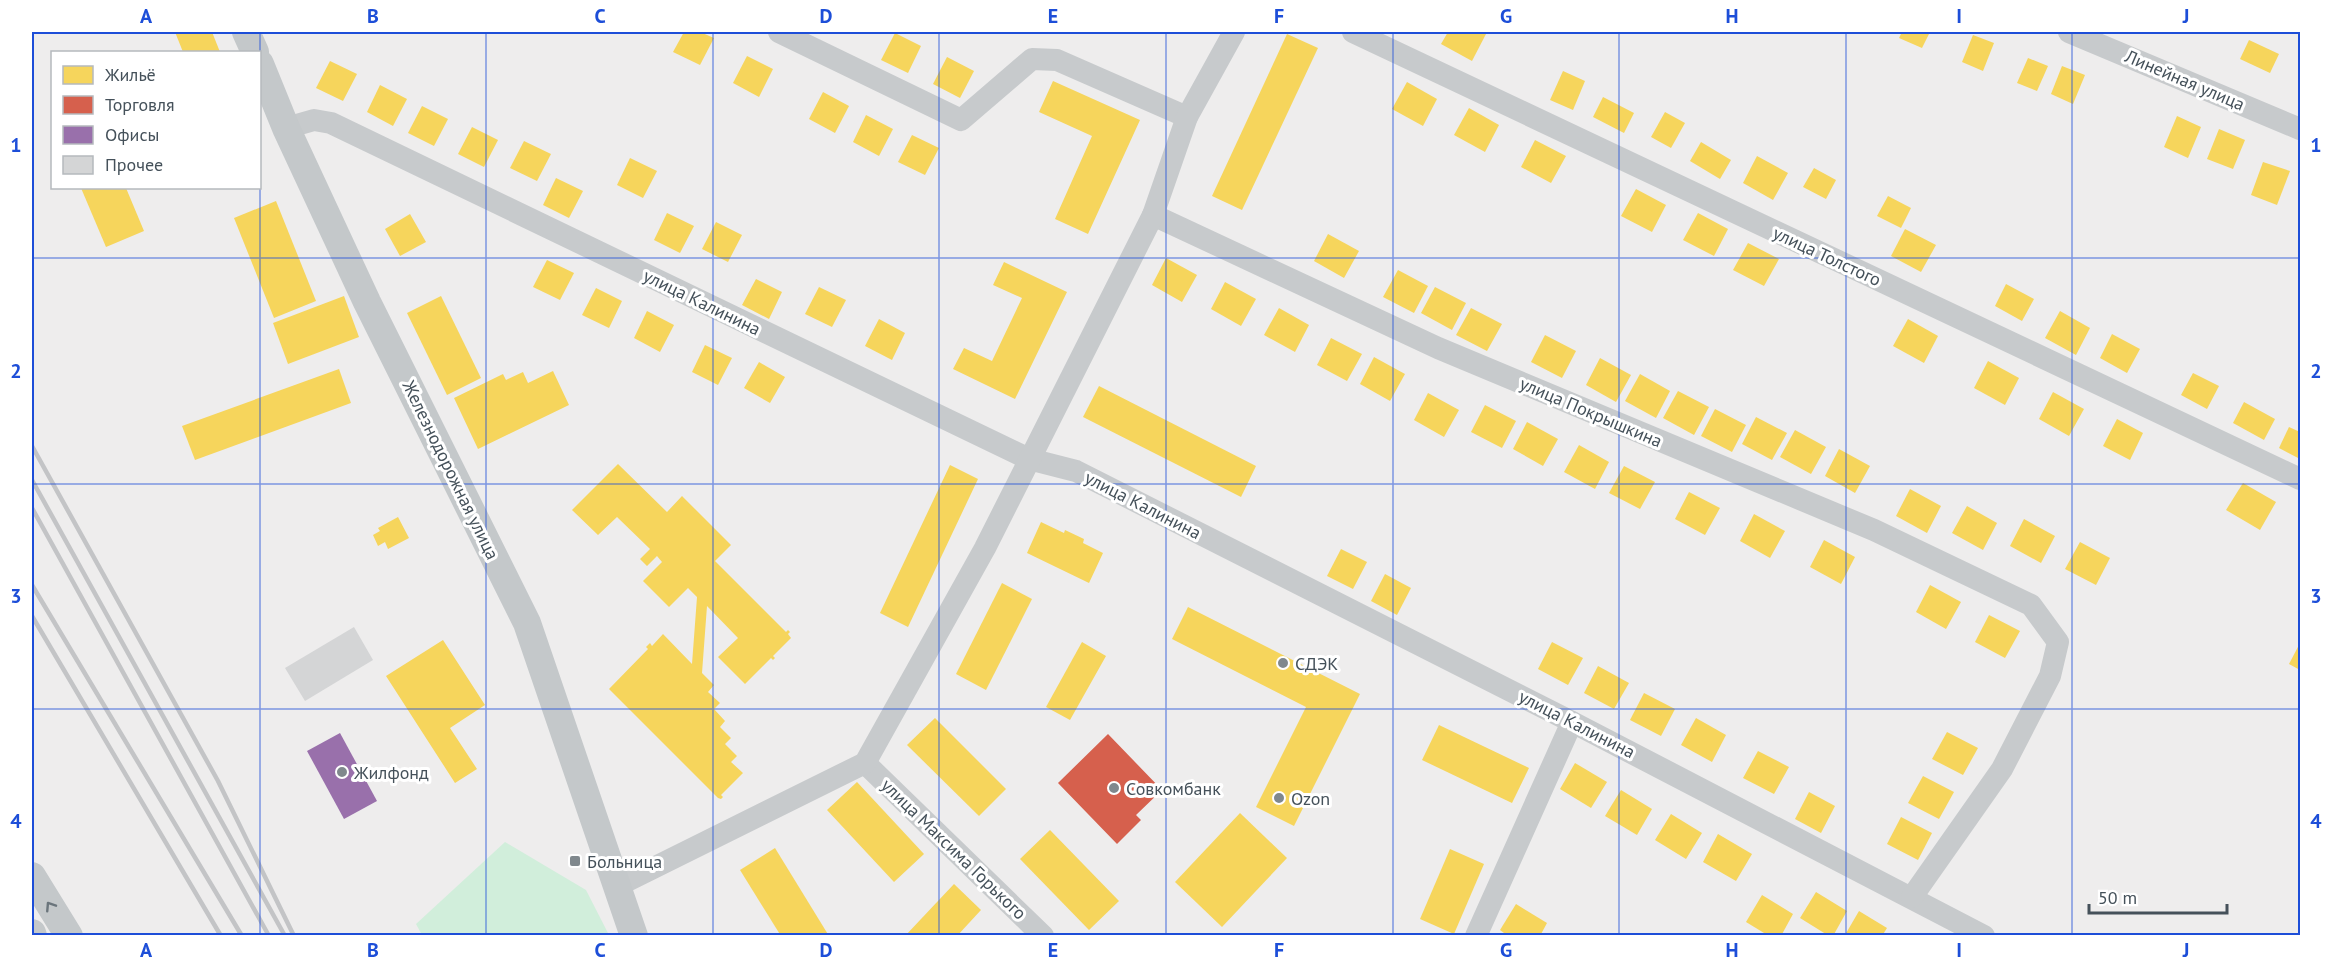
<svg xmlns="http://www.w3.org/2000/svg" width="2332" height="967" font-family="'PT Sans',sans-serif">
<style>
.green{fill:#d1eedb}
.homes{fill:#f6d55c}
.shops{fill:#d6604d}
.offices{fill:#9970ab}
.building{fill:#d4d5d6}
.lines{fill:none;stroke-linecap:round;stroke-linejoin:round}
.minor{stroke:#c7cacc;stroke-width:22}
.major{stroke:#c4c8ca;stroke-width:28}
.rail{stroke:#c3c4c6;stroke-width:4.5}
.oneway{stroke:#6b757c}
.grid{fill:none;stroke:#1d4ed8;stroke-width:1.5;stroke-opacity:0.55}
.poi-dot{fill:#80888d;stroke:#fff;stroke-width:2}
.labels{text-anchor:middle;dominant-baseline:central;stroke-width:6;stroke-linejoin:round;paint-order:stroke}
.street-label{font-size:18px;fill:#45515a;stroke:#fff}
.poi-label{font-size:18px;fill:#45515a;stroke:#fff;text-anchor:start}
.neatline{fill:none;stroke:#1d4ed8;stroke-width:2}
.grid-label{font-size:20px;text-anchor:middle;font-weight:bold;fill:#1d4ed8}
</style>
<rect width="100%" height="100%" fill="#eeeded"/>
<!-- green -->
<polygon class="green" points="505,842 586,890 609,935 422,935 416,924"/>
<!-- homes -->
<g class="homes">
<polygon points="175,32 212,32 220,52 183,52"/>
<polygon points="684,32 700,32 714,38 700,65 673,52"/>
<polygon points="1448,32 1482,32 1486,34 1472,61 1441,44"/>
<polygon points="1902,32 1930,32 1922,48 1899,38"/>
<polygon points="895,33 921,46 908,73 881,60"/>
<polygon points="1287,34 1318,48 1242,210 1212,196"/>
<polygon points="1973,35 1994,43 1983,71 1962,62"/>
<polygon points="2249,40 2279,54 2270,73 2240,59"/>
<polygon points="747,56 773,69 759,97 733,83"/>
<polygon points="947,57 974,71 960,98 933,84"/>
<polygon points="2028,58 2048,66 2037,91 2017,83"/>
<polygon points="330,61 357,74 343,101 316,88"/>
<polygon points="2062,66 2085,75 2073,104 2051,94"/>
<polygon points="1563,71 1585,81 1573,110 1550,100"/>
<polygon points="1053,81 1140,120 1088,234 1055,219 1092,136 1039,112"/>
<polygon points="1407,82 1437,99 1423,126 1392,109"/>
<polygon points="380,85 407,99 393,126 367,112"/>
<polygon points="823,92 849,106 835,133 809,119"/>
<polygon points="1603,97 1634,113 1624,133 1593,117"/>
<polygon points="422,106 448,119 434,146 408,133"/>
<polygon points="1469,108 1499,125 1485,152 1454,135"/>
<polygon points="1665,112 1685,123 1671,148 1651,137"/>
<polygon points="866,115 893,129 879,156 853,142"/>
<polygon points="2177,116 2201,127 2188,158 2164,147"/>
<polygon points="472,127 498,140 484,167 458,154"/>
<polygon points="2219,129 2245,140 2233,169 2207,159"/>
<polygon points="912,135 939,148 925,175 898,162"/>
<polygon points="1535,140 1566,156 1551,183 1521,167"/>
<polygon points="524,141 551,154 537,181 510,168"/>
<polygon points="1701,142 1731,160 1720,179 1690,161"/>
<polygon points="1757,156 1788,173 1773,200 1743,183"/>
<polygon points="630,158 657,171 643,198 617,185"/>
<polygon points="2263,162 2290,171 2277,205 2251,195"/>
<polygon points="1814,168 1836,180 1826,199 1803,187"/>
<polygon points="556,178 583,191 569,218 543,205"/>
<polygon points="81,188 126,188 144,231 106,247"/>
<polygon points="1636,189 1666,205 1652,232 1621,216"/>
<polygon points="1888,196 1911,208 1901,228 1877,216"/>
<polygon points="276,201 316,301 274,318 234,218"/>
<polygon points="667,213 694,226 680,253 654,240"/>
<polygon points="1698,213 1728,229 1714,256 1683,240"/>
<polygon points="410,214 426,242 400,256 385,229"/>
<polygon points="716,222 742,235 728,262 702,249"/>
<polygon points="1905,229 1936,245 1921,272 1891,256"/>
<polygon points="1328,234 1359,251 1344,278 1314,261"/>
<polygon points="1748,243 1779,259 1764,286 1733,270"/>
<polygon points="1166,258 1197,275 1182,302 1152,285"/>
<polygon points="547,260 574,273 560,300 533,287"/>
<polygon points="1004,262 1067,292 1015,399 953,369 964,348 992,361 1022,298 993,285"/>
<polygon points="1398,270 1428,286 1414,313 1383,297"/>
<polygon points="756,279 782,292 769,319 742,305"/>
<polygon points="1225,282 1256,299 1241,326 1211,309"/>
<polygon points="2006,284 2034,299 2022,321 1995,306"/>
<polygon points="819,287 846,300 832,327 805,314"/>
<polygon points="1435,287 1466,303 1452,330 1421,313"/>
<polygon points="596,288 622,301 609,328 582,315"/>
<polygon points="344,296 359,337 288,364 273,323"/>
<polygon points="441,296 481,378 447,395 407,313"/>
<polygon points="1279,308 1309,325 1295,352 1264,335"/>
<polygon points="1471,308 1502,324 1487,351 1456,335"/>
<polygon points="647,311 674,325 660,352 634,338"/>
<polygon points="2060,311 2090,328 2076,355 2045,338"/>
<polygon points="879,319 905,333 892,360 865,346"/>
<polygon points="1908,319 1938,336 1924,363 1893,346"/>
<polygon points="2112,334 2140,349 2127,373 2100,358"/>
<polygon points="1545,335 1576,351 1562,378 1531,362"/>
<polygon points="1331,338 1362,354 1347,381 1317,365"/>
<polygon points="705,345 732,358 718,385 692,372"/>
<polygon points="1374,357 1405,374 1390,401 1360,384"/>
<polygon points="1600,358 1631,375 1616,402 1586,385"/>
<polygon points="1988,361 2019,378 2005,405 1974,388"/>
<polygon points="759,362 785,377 770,403 744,388"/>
<polygon points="339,369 351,403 195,460 182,426"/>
<polygon points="553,371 569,405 478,449 454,398 503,374 506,380 523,372 528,383"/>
<polygon points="2193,373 2219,386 2207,409 2181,395"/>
<polygon points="1640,374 1670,391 1656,418 1625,401"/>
<polygon points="1099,386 1256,466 1241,497 1083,417"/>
<polygon points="1678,391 1709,407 1694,435 1663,418"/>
<polygon points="2053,392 2084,409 2069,436 2039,419"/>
<polygon points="1428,393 1459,410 1444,437 1414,420"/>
<polygon points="2244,402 2275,419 2264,440 2233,423"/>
<polygon points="1485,405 1516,421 1502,448 1471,432"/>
<polygon points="1715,409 1746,425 1732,452 1701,436"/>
<polygon points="1756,417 1787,433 1772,460 1742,444"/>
<polygon points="2117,419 2143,433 2130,460 2103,446"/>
<polygon points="1527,422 1558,439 1543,466 1513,449"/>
<polygon points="2289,427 2300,432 2300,459 2279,448"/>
<polygon points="1795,430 1826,447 1811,474 1780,457"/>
<polygon points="1579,445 1609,462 1595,489 1564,472"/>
<polygon points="1839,449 1870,466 1855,493 1825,476"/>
<polygon points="618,464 667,512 682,496 731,545 715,561 786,632 788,630 790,632 788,634 791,638 773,656 775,658 773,660 771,658 745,684 718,657 738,638 707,606 702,673 714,685 708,692 720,703 714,709 725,721 720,727 731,738 725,744 737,756 731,762 743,773 721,795 723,797 721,799 718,798 609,689 648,649 646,647 650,643 652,646 663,634 692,664 697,597 688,588 669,607 643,581 662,562 657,556 647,566 640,559 650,549 617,517 598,535 572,510"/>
<polygon points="950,465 978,479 908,627 880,613"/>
<polygon points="1624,466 1655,482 1640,509 1609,493"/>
<polygon points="2243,483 2276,502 2260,530 2226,510"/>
<polygon points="1910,489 1941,506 1927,533 1896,516"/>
<polygon points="1689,492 1720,508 1705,535 1675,519"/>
<polygon points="1967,506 1997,523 1983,550 1952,533"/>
<polygon points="1754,514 1785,531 1770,558 1740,541"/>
<polygon points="398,517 409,538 388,549 385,542 378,546 373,535 380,531 378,528"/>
<polygon points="2024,519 2055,536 2041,563 2010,546"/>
<polygon points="1041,522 1064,533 1065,530 1084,539 1083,543 1103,553 1089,583 1027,553"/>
<polygon points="1824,540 1855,557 1841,584 1810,567"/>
<polygon points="2080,542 2110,558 2096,585 2065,569"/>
<polygon points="1341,549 1367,562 1353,589 1327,576"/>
<polygon points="1385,574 1411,588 1397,615 1371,601"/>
<polygon points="1002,583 1032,599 986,690 956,674"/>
<polygon points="1930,585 1961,602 1946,629 1916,612"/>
<polygon points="1188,607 1360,694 1294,826 1256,807 1306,707 1172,639"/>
<polygon points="1989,615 2020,631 2005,658 1975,642"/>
<polygon points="443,640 485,705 450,728 477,769 455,783 386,676"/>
<polygon points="1082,642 1106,656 1070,720 1046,707"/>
<polygon points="1552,642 1583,658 1568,685 1538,669"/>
<polygon points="2300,643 2300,670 2289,664"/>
<polygon points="1598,666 1629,683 1614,709 1584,693"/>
<polygon points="1644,693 1675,709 1661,736 1630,720"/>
<polygon points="935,718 1006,789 979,816 907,745"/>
<polygon points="1696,718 1726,735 1712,762 1681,745"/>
<polygon points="1439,725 1529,768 1512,803 1422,760"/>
<polygon points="1947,732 1978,748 1963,775 1932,759"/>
<polygon points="1758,751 1789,767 1774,794 1743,778"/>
<polygon points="1575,763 1607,782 1591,808 1560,789"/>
<polygon points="1923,776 1954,792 1939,819 1908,803"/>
<polygon points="857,782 924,854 894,882 827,810"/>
<polygon points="1621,790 1652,809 1637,835 1605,816"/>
<polygon points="1809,792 1835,806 1821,833 1795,819"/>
<polygon points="1240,813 1287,858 1222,927 1175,882"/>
<polygon points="1671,814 1702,833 1686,859 1655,840"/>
<polygon points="1901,817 1932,833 1918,860 1887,844"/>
<polygon points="1050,830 1119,901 1089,930 1020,859"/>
<polygon points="1718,834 1752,854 1736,881 1703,862"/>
<polygon points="775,848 829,936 781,936 740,870"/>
<polygon points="1450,849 1484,864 1454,934 1420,919"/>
<polygon points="954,884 981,910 957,936 905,936"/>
<polygon points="1816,892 1847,911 1833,936 1829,936 1800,918"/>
<polygon points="1762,895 1793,914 1781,936 1769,936 1746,922"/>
<polygon points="1516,904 1547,923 1540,936 1508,936 1500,930"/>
<polygon points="1859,911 1887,928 1882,936 1845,935"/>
</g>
<!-- shops -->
<polygon class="shops" points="1108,734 1162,790 1136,815 1141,820 1117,844 1058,783"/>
<!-- offices -->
<polygon class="offices" points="340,733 377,801 344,819 307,751"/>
<!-- building -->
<polygon class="building" points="354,627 373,660 305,701 285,668"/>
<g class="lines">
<!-- minor -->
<g class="minor">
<polyline points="779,32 961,120 1032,59 1057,60 1187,117"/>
<polyline points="1353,32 2300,479"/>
<polyline points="2069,32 2300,129"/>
<polyline points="286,128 314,120 331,123 1029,459 1076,471 1572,722 1984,936"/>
<polyline points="1153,215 1438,348 1874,530 2031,605 2058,642 2050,676 2002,769 1912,897"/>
<polyline points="865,763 1043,936"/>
<polyline points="615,887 865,763 985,548 1153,215 1187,117 1234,32"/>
<polyline points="1476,936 1572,722"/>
</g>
<!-- major -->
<g class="major">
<polyline points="246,32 255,52"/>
<polyline points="260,64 286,128 367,302 527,623 634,936"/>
<polyline points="32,876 69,936"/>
<polyline points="32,933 33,936"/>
</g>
<!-- rail -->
<g class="rail">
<polyline points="32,446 218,781 294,936"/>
<polyline points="32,480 285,936"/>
<polyline points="32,508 269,936"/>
<polyline points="32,585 242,936"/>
<polyline points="32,616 221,936"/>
</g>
</g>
<!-- one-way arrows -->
<defs><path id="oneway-chevron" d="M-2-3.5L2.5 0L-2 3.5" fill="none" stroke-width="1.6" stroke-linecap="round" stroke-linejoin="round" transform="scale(1.5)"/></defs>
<use class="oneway" href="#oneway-chevron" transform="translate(50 906) rotate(-123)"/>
<!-- grid -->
<path class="grid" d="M260,32V936M486,32V936M713,32V936M939,32V936M1166,32V936M1393,32V936M1619,32V936M1846,32V936M2072,32V936M32,258H2300M32,484H2300M32,709H2300"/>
<!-- markers -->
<g class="poi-dot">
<circle cx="1283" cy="663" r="6"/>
<circle cx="342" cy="772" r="6"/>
<circle cx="1114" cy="788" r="6"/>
<circle cx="1279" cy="798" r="6"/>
<rect x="569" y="855" width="12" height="12" rx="3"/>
</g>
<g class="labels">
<!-- street labels -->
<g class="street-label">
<text transform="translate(2185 80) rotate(23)">Линейная улица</text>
<text transform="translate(1827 256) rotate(25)">улица Толстого</text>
<text transform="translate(702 302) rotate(26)">улица Калинина</text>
<text transform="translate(1591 412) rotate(23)">улица Покрышкина</text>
<text transform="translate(451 470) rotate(64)">Железнодорожная улица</text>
<text transform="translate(1143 505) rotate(27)">улица Калинина</text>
<text transform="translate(1577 724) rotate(27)">улица Калинина</text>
<text transform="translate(954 849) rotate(44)">улица Максима Горького</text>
</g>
<!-- poi labels -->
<g class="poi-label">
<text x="1295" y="663">СДЭК</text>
<text x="354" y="772">Жилфонд</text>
<text x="1126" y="788">Совкомбанк</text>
<text x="1291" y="798">Ozon</text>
<text x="587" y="861">Больница</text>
</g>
</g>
<!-- border -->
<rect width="2332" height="967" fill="none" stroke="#ffffff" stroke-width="66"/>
<!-- legend -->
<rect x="51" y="51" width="210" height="138" fill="#ffffff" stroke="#b5b9bd" stroke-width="1.5"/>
<rect x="63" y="66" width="30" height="18" fill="#f6d55c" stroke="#b5b9bd" stroke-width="1.5"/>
<text x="105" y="81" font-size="18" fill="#45515a">Жильё</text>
<rect x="63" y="96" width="30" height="18" fill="#d6604d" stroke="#b5b9bd" stroke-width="1.5"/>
<text x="105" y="111" font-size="18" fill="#45515a">Торговля</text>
<rect x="63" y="126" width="30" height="18" fill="#9970ab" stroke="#b5b9bd" stroke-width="1.5"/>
<text x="105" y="141" font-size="18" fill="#45515a">Офисы</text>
<rect x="63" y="156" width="30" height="18" fill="#d4d5d6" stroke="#b5b9bd" stroke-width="1.5"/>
<text x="105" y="171" font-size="18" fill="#45515a">Прочее</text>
<!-- scale -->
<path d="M2089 904v9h138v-9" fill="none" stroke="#45515a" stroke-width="3"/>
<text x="2098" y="904" font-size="18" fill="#45515a" stroke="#ffffff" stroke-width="4.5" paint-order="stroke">50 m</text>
<rect x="33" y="33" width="2266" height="901" class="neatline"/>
<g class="grid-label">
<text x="146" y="23">A</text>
<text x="373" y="23">B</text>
<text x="600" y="23">C</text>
<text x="826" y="23">D</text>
<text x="1053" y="23">E</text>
<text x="1279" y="23">F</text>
<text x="1506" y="23">G</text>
<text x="1732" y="23">H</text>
<text x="1959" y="23">I</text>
<text x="2186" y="23">J</text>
<text x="16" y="152">1</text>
<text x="2316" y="152">1</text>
<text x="16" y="378">2</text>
<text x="2316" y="378">2</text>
<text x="16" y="603">3</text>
<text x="2316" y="603">3</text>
<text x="16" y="828">4</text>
<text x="2316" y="828">4</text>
<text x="146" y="957">A</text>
<text x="373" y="957">B</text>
<text x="600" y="957">C</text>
<text x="826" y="957">D</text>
<text x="1053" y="957">E</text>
<text x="1279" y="957">F</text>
<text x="1506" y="957">G</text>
<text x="1732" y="957">H</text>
<text x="1959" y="957">I</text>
<text x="2186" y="957">J</text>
</g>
</svg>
